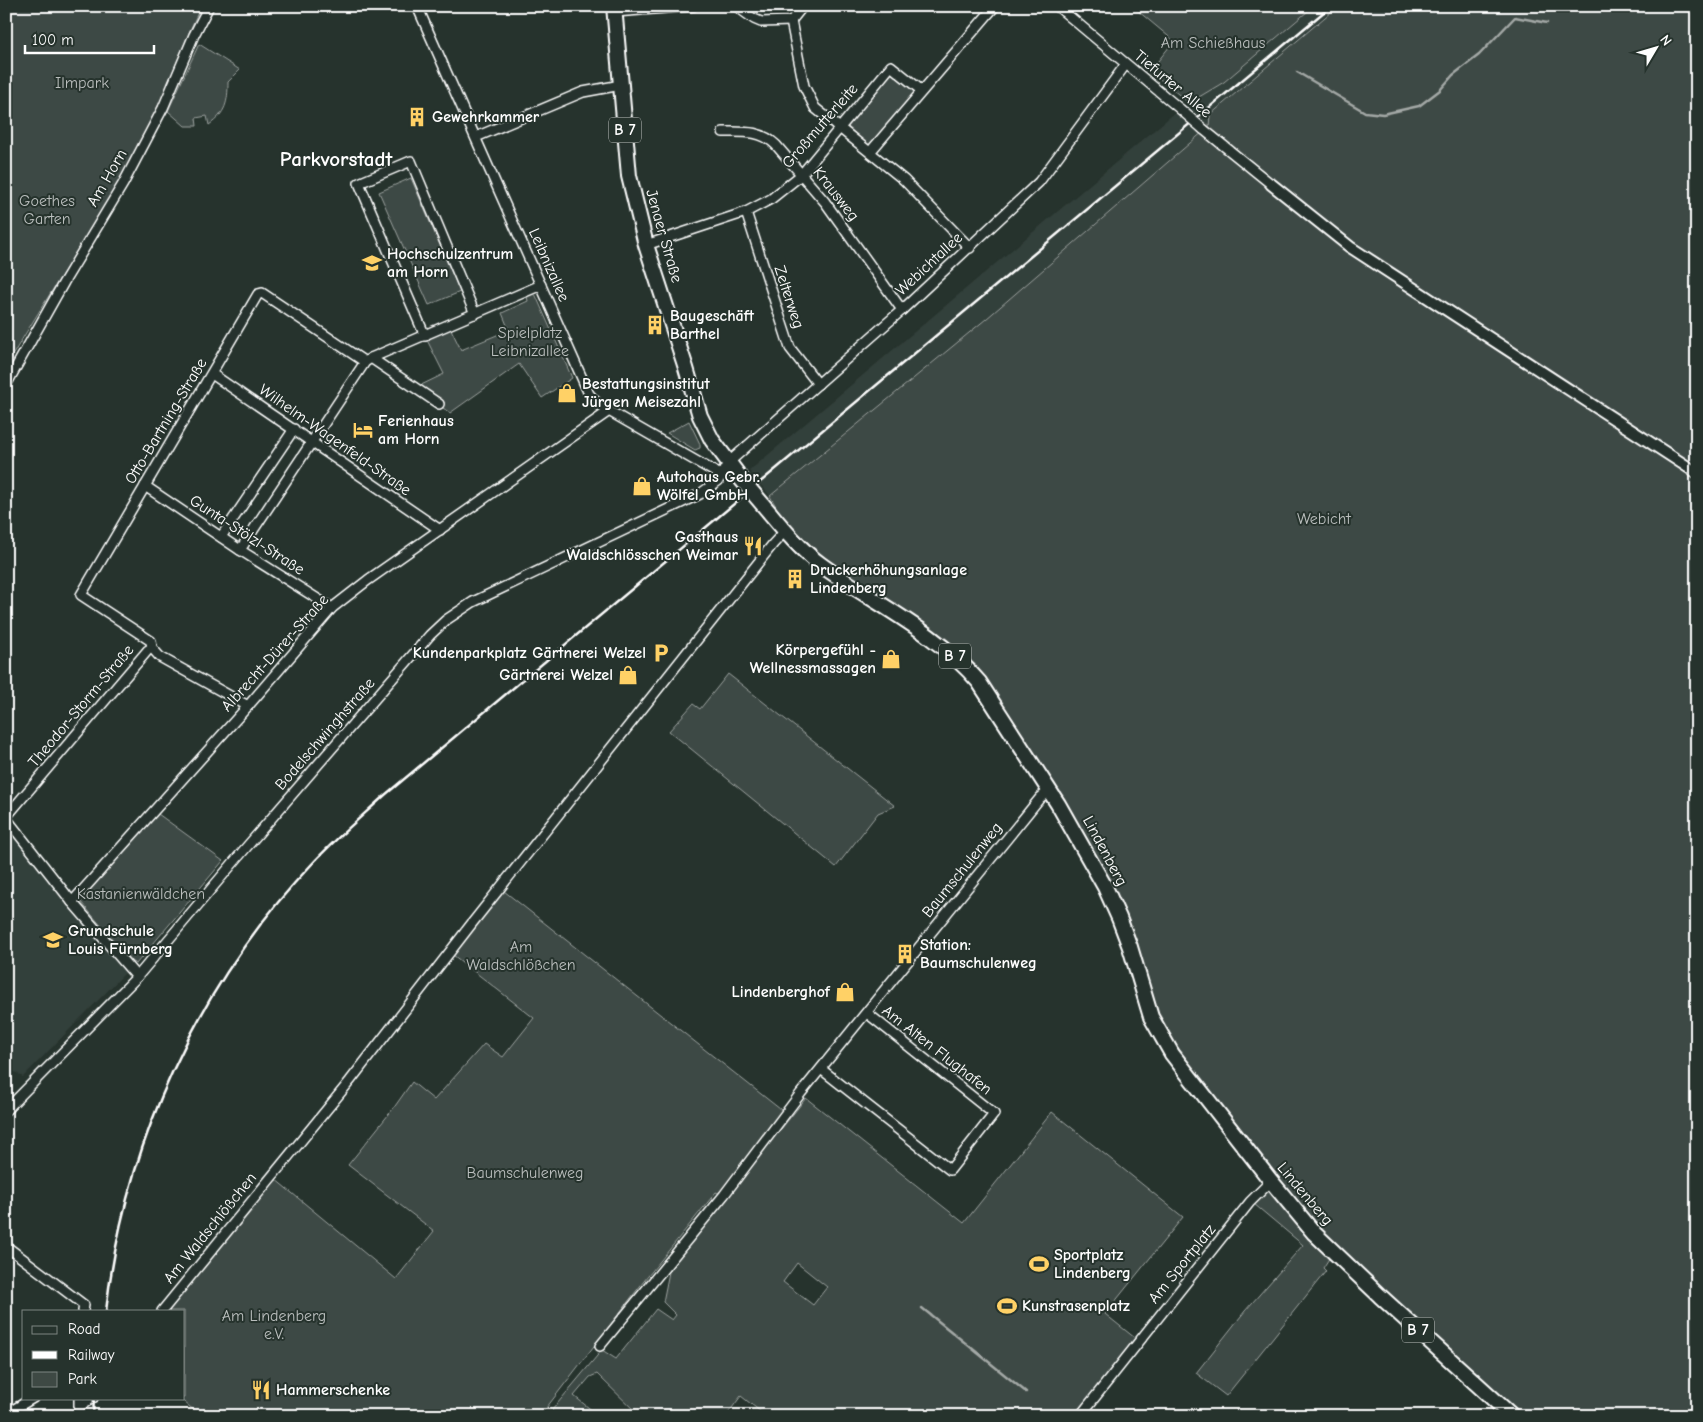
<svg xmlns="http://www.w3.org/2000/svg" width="1703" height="1422" font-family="'Comic Neue',sans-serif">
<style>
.built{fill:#333f3a}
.green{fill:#3e4944;stroke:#9ea4a2;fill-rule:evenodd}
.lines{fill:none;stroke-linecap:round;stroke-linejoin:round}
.stream{stroke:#a4a9a7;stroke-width:2.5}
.minor-casing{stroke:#fff;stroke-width:12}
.tertiary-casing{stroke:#fff;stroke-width:14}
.primary-casing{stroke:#fff;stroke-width:18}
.minor{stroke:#26332d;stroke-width:9}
.tertiary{stroke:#26332d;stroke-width:10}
.primary{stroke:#26332d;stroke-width:14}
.rail{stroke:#fff;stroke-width:2.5}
.minor-bridge-casing{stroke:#fff;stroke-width:12;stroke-linecap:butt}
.primary-bridge-casing{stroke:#fff;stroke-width:18;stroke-linecap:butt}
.minor-bridge{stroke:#26332d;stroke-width:9}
.primary-bridge{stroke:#26332d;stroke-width:14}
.labels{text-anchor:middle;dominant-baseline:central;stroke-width:4;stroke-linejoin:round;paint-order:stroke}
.shield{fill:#26332d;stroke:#bec2c0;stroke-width:1}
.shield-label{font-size:15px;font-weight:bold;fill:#fff}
.park-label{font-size:16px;fill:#bbbfbe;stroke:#26332d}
.street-label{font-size:16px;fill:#fff;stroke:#26332d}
.poi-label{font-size:16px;font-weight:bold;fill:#fff;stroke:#26332d;text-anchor:start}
.district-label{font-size:21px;font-weight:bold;fill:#fff;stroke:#26332d}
</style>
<rect width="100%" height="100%" fill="#26332d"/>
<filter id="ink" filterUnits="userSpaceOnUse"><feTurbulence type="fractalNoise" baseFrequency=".02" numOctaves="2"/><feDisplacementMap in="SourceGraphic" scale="10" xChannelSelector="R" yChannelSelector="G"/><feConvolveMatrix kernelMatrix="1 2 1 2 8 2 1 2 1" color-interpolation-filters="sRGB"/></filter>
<g filter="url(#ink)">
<!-- built -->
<g class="built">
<polygon points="1314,6 1338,6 1210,115 1209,127 1197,137 986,319 770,496 749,471 1171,116 1189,103 1224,82"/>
<polygon points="6,826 127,971 23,1077 15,1072 6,1075"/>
</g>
<!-- green -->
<g class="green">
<path d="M6,6H201C178,54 162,106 136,152C95,225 48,295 6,366Z"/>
<polygon points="1132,6 1314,6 1224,82 1189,103 1150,71 1174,41"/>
<polygon points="1338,6 1697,6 1697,1416 1520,1416 1355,1266 1315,1227 1182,1056 1182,1053 1174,1042 1169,1039 1158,1019 1137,952 983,679 813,549 781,515 770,496 986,319 1197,137 1209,127 1210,115"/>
<path d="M199,44L240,70L228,82C228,102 226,113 209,125L207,116L196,118L197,126H185L168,111Z"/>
<polygon points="892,72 915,92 869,146 847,126"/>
<polygon points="411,178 460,292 429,305 379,192"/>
<polygon points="533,289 572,378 542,398 519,364 450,413 415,388 444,374 425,336 449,325 461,350 509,330 502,313 528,301 526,292"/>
<polygon points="689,421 700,444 700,448 695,450 667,433"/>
<polygon points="728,674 895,806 878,813 836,867 669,731 693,704 700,709"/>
<polygon points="158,814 223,861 136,964 132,962 80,901"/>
<polygon points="504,891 785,1113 720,1194 716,1192 644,1281 540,1416 201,1416 179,1398 184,1398 184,1311 168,1311 209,1258 275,1179 396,1279 434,1231 348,1165 393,1109 412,1082 434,1100 484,1044 503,1057 534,1018 453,955"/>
<path d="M806,1098L964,1223L1052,1112L1183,1217L1105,1314L1135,1338L1074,1416H766L741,1396L726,1416H640L597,1374L590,1377L574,1396L599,1416H564L561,1414L557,1415L552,1410L602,1350L616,1359L656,1309L672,1320L676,1315L663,1302L670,1267ZM797,1263L827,1287L813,1305L783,1282Z"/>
<polygon points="1267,1190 1272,1190 1330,1257 1323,1268 1326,1271 1226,1396 1196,1373 1245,1311 1303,1245 1254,1204"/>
</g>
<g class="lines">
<!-- stream -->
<g class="stream">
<polyline points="1297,72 1365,112 1383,114 1419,106 1440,90 1453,75 1479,55 1515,17 1547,23"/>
<polyline points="922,1308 1026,1392"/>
</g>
<defs>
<g id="minor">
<polyline points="417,6 589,394 598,404 609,411 722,476"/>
<polyline points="736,6 754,19 761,22 791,21 803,6"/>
<polyline points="1057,6 1180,109"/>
<polyline points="615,12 693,6"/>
<polyline points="791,21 804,86 815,108 904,180 970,248"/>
<polyline points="1203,129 1271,184"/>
<path d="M723,132C743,132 761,130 776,145L825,202L902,310"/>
<polyline points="476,137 583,92 621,85"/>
<polyline points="870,152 995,6"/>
<polyline points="746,212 790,348 818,384"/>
<polyline points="646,245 746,212 771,199 801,175 891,66 922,91"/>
<polyline points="425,336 359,183 411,161 475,314"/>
<polyline points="371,358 439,404"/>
<polyline points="212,374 440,530"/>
<polyline points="6,385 64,282 123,184 163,108 194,35 209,6"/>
<polyline points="145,486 240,550 332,608"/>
<polyline points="221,537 294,429"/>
<polyline points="240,550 365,362 371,358 541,285"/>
<polyline points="152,648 151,641 81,595 258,294 262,293 365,362"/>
<polyline points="6,817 148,650 152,648 160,657 248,706"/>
<polyline points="6,818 72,902 137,977"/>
<polyline points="72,902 248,706 332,608 368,580 609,411"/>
<polyline points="821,1069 950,1170 994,1114 867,1013"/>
<polyline points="6,1110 137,977 244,850 430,635 446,620 473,602 700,494 718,481 728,463 902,310 1039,182 1126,64"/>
<polyline points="6,1246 84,1305 83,1311"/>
<polyline points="162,1311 350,1081 473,922 773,544 785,531"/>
<polyline points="600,1346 724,1195 801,1093 1040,798 1050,790"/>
<polyline points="80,1406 93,1398"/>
<polyline points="6,1414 33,1398"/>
<polyline points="79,1416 79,1398"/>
<polyline points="1080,1416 1250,1202 1271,1181"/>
</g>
<polyline id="tertiary" points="1271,184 1350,247 1697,473"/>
<g id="primary">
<polyline points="614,6 629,176 646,245 686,368 700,416 712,440 742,480"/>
<path d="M770,513C785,531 801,550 820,564C873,603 936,631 979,682L1058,804L1105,887L1119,918L1130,947L1151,1017L1172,1054L1271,1181L1314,1233L1380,1296L1512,1416"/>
</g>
</defs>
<!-- minor casing -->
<use href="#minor" class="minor-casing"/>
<!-- tertiary casing -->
<use href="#tertiary" class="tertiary-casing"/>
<!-- primary casing -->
<use href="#primary" class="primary-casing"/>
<!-- minor -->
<use href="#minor" class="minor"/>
<!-- tertiary -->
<use href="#tertiary" class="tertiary"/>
<!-- primary -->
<use href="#primary" class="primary"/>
<!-- rail -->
<g class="rail">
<path d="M106,1311C125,1145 196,987 311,865C334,840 360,818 385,795L1331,6"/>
<polyline points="93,1416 94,1398"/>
</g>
<defs>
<polyline id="minor-bridge" points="1180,109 1203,129"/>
<polyline id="primary-bridge" points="742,480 770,513"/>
</defs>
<!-- minor-bridge casing -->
<use href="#minor-bridge" class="minor-bridge-casing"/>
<!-- primary-bridge casing -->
<use href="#primary-bridge" class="primary-bridge-casing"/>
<!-- minor-bridge -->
<use href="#minor-bridge" class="minor-bridge"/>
<!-- primary-bridge -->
<use href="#primary-bridge" class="primary-bridge"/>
</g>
</g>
<!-- icons -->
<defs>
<symbol id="building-bare" viewBox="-9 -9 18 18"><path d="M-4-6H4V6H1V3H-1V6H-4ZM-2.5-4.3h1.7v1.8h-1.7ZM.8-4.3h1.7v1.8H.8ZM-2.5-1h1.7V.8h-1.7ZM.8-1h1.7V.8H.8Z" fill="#ffd166" stroke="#26332d" stroke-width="2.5" paint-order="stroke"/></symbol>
<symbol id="university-bare" viewBox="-9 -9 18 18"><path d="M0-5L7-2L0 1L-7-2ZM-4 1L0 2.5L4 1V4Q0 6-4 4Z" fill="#ffd166" stroke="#26332d" stroke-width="2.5" paint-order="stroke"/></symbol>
<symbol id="shop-bare" viewBox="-9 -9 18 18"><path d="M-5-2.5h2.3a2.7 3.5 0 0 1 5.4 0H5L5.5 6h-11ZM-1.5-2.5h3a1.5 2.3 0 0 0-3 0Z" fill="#ffd166" stroke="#26332d" stroke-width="2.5" paint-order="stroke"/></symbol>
<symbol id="hotel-bare" viewBox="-9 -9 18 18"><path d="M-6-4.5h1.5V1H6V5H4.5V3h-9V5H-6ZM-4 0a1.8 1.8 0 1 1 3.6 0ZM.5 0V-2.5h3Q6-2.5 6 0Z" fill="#ffd166" stroke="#26332d" stroke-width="2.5" paint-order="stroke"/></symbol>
<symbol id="restaurant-bare" viewBox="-9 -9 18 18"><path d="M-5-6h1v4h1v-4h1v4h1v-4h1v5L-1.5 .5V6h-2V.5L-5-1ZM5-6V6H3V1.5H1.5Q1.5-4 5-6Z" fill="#ffd166" stroke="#26332d" stroke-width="2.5" paint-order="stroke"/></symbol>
<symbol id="parking-bare" viewBox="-9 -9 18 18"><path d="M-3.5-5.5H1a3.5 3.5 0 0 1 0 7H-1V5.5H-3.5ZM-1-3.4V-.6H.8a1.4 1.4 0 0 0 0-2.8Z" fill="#ffd166" stroke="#26332d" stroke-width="2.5" paint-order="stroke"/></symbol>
<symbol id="school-bare" viewBox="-9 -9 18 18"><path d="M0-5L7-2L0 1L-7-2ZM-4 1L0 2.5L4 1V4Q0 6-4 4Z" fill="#ffd166" stroke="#26332d" stroke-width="2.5" paint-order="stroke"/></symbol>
<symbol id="stadium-bare" viewBox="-9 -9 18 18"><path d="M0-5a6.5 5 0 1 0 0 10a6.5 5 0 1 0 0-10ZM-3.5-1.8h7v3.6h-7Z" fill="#ffd166" stroke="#26332d" stroke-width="2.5" paint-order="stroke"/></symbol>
</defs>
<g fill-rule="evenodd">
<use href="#building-bare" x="403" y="103" width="28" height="28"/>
<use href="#university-bare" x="358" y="249" width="28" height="28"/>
<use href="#building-bare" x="641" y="311" width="28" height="28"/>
<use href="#shop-bare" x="553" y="379" width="28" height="28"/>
<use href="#hotel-bare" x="349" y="416" width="28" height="28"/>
<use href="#shop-bare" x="628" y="472" width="28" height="28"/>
<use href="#restaurant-bare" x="739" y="532" width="28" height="28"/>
<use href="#building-bare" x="781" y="565" width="28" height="28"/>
<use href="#parking-bare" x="647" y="639" width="28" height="28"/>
<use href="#shop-bare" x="877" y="645" width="28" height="28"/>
<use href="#shop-bare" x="614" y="661" width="28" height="28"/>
<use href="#school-bare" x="39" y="926" width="28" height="28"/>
<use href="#building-bare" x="891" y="940" width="28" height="28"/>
<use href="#shop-bare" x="831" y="978" width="28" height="28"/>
<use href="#stadium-bare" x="1025" y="1250" width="28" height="28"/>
<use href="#stadium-bare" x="993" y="1292" width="28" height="28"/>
<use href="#restaurant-bare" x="247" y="1376" width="28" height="28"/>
</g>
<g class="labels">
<!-- shield labels -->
<g class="shield">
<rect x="609" y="117.5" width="32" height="25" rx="4"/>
<rect x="939" y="643.5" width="32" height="25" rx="4"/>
<rect x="1402" y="1317.5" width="32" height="25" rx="4"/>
</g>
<g class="shield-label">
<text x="625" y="130">B 7</text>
<text x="955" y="656">B 7</text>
<text x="1418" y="1330">B 7</text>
</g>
<!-- park labels -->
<g class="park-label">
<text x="1213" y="43">Am Schießhaus</text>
<text x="82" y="83">Ilmpark</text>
<text x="47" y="201">Goethes<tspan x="47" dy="18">Garten</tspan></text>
<text x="530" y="333">Spielplatz<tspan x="530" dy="18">Leibnizallee</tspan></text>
<text x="1324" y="519">Webicht</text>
<text x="141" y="894">Kastanienwäldchen</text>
<text x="521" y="947">Am<tspan x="521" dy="18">Waldschlößchen</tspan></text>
<text x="525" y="1173">Baumschulenweg</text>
<text x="274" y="1316">Am Lindenberg<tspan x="274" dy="18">e.V.</tspan></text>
</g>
<!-- street labels -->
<g class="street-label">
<text transform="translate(1173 84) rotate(40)">Tiefurter Allee</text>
<text transform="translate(820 126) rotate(-49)">Großmutterleite</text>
<text transform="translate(107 178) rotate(-60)">Am Horn</text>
<text transform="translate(836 194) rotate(52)">Krausweg</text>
<text transform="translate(664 236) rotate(74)">Jenaer Straße</text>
<text transform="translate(929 264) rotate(-43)">Webichtallee</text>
<text transform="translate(549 265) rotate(66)">Leibnizallee</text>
<text transform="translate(789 297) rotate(72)">Zelterweg</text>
<text transform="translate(166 421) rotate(-59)">Otto-Bartning-Straße</text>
<text transform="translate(335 440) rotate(35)">Wilhelm-Wagenfeld-Straße</text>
<text transform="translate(247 535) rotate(33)">Gunta-Stölzl-Straße</text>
<text transform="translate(275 653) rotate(-48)">Albrecht-Dürer-Straße</text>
<text transform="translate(81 706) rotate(-50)">Theodor-Storm-Straße</text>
<text transform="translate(325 734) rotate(-49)">Bodelschwinghstraße</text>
<text transform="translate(1105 851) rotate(62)">Lindenberg</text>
<text transform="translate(962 870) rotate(-51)">Baumschulenweg</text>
<text transform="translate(937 1050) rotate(38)">Am Alten Flughafen</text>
<text transform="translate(1305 1194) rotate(50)">Lindenberg</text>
<text transform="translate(210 1228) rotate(-51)">Am Waldschlößchen</text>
<text transform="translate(1182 1264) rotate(-51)">Am Sportplatz</text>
</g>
<!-- poi labels -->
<g class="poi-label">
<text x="432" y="117">Gewehrkammer</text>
<text x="387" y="254">Hochschulzentrum<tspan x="387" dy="18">am Horn</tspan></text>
<text x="670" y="316">Baugeschäft<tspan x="670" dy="18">Barthel</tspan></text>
<text x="582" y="384">Bestattungsinstitut<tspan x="582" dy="18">Jürgen Meisezahl</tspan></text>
<text x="378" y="421">Ferienhaus<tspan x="378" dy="18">am Horn</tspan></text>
<text x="657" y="477">Autohaus Gebr.<tspan x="657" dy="18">Wölfel GmbH</tspan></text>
<text x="738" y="537" text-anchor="end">Gasthaus<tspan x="738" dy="18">Waldschlösschen Weimar</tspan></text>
<text x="810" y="570">Druckerhöhungsanlage<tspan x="810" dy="18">Lindenberg</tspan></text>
<text x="876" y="650" text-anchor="end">Körpergefühl -<tspan x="876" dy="18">Wellnessmassagen</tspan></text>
<text x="646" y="653" text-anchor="end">Kundenparkplatz Gärtnerei Welzel</text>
<text x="613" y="675" text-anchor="end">Gärtnerei Welzel</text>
<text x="68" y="931">Grundschule<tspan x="68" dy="18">Louis Fürnberg</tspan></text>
<text x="920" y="945">Station:<tspan x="920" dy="18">Baumschulenweg</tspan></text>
<text x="830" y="992" text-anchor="end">Lindenberghof</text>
<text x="1054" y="1255">Sportplatz<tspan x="1054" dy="18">Lindenberg</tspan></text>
<text x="1022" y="1306">Kunstrasenplatz</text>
<text x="276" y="1390">Hammerschenke</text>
</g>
<!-- district labels -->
<g class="district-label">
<text x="336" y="159">Parkvorstadt</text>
</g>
</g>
<!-- margin -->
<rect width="1703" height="1422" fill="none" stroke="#26332d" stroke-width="25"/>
<rect x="12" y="12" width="1678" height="1397" fill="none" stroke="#fff" stroke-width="2" filter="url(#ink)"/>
<!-- legend -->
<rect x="22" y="1310" width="162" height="90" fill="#26332d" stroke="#7d8581"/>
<rect x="32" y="1326" width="25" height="8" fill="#26332d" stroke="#7d8581"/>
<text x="68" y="1334" font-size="15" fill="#ffffff">Road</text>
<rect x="32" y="1351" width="25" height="8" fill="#ffffff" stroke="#7d8581"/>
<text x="68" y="1360" font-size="15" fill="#ffffff">Railway</text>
<rect x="32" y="1372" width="25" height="15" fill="#3e4944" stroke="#7d8581"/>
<text x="68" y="1384" font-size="15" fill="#ffffff">Park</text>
<!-- north arrow -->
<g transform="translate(1656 48) rotate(52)" stroke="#26332d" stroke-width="4" paint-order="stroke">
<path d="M0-4L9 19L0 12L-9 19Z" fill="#ffffff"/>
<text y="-8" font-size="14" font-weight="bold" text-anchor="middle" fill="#ffffff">N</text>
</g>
<!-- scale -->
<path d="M25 45v8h129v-8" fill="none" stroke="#ffffff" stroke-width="2.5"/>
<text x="32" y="45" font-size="15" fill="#ffffff" stroke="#26332d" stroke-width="4" paint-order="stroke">100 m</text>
</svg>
